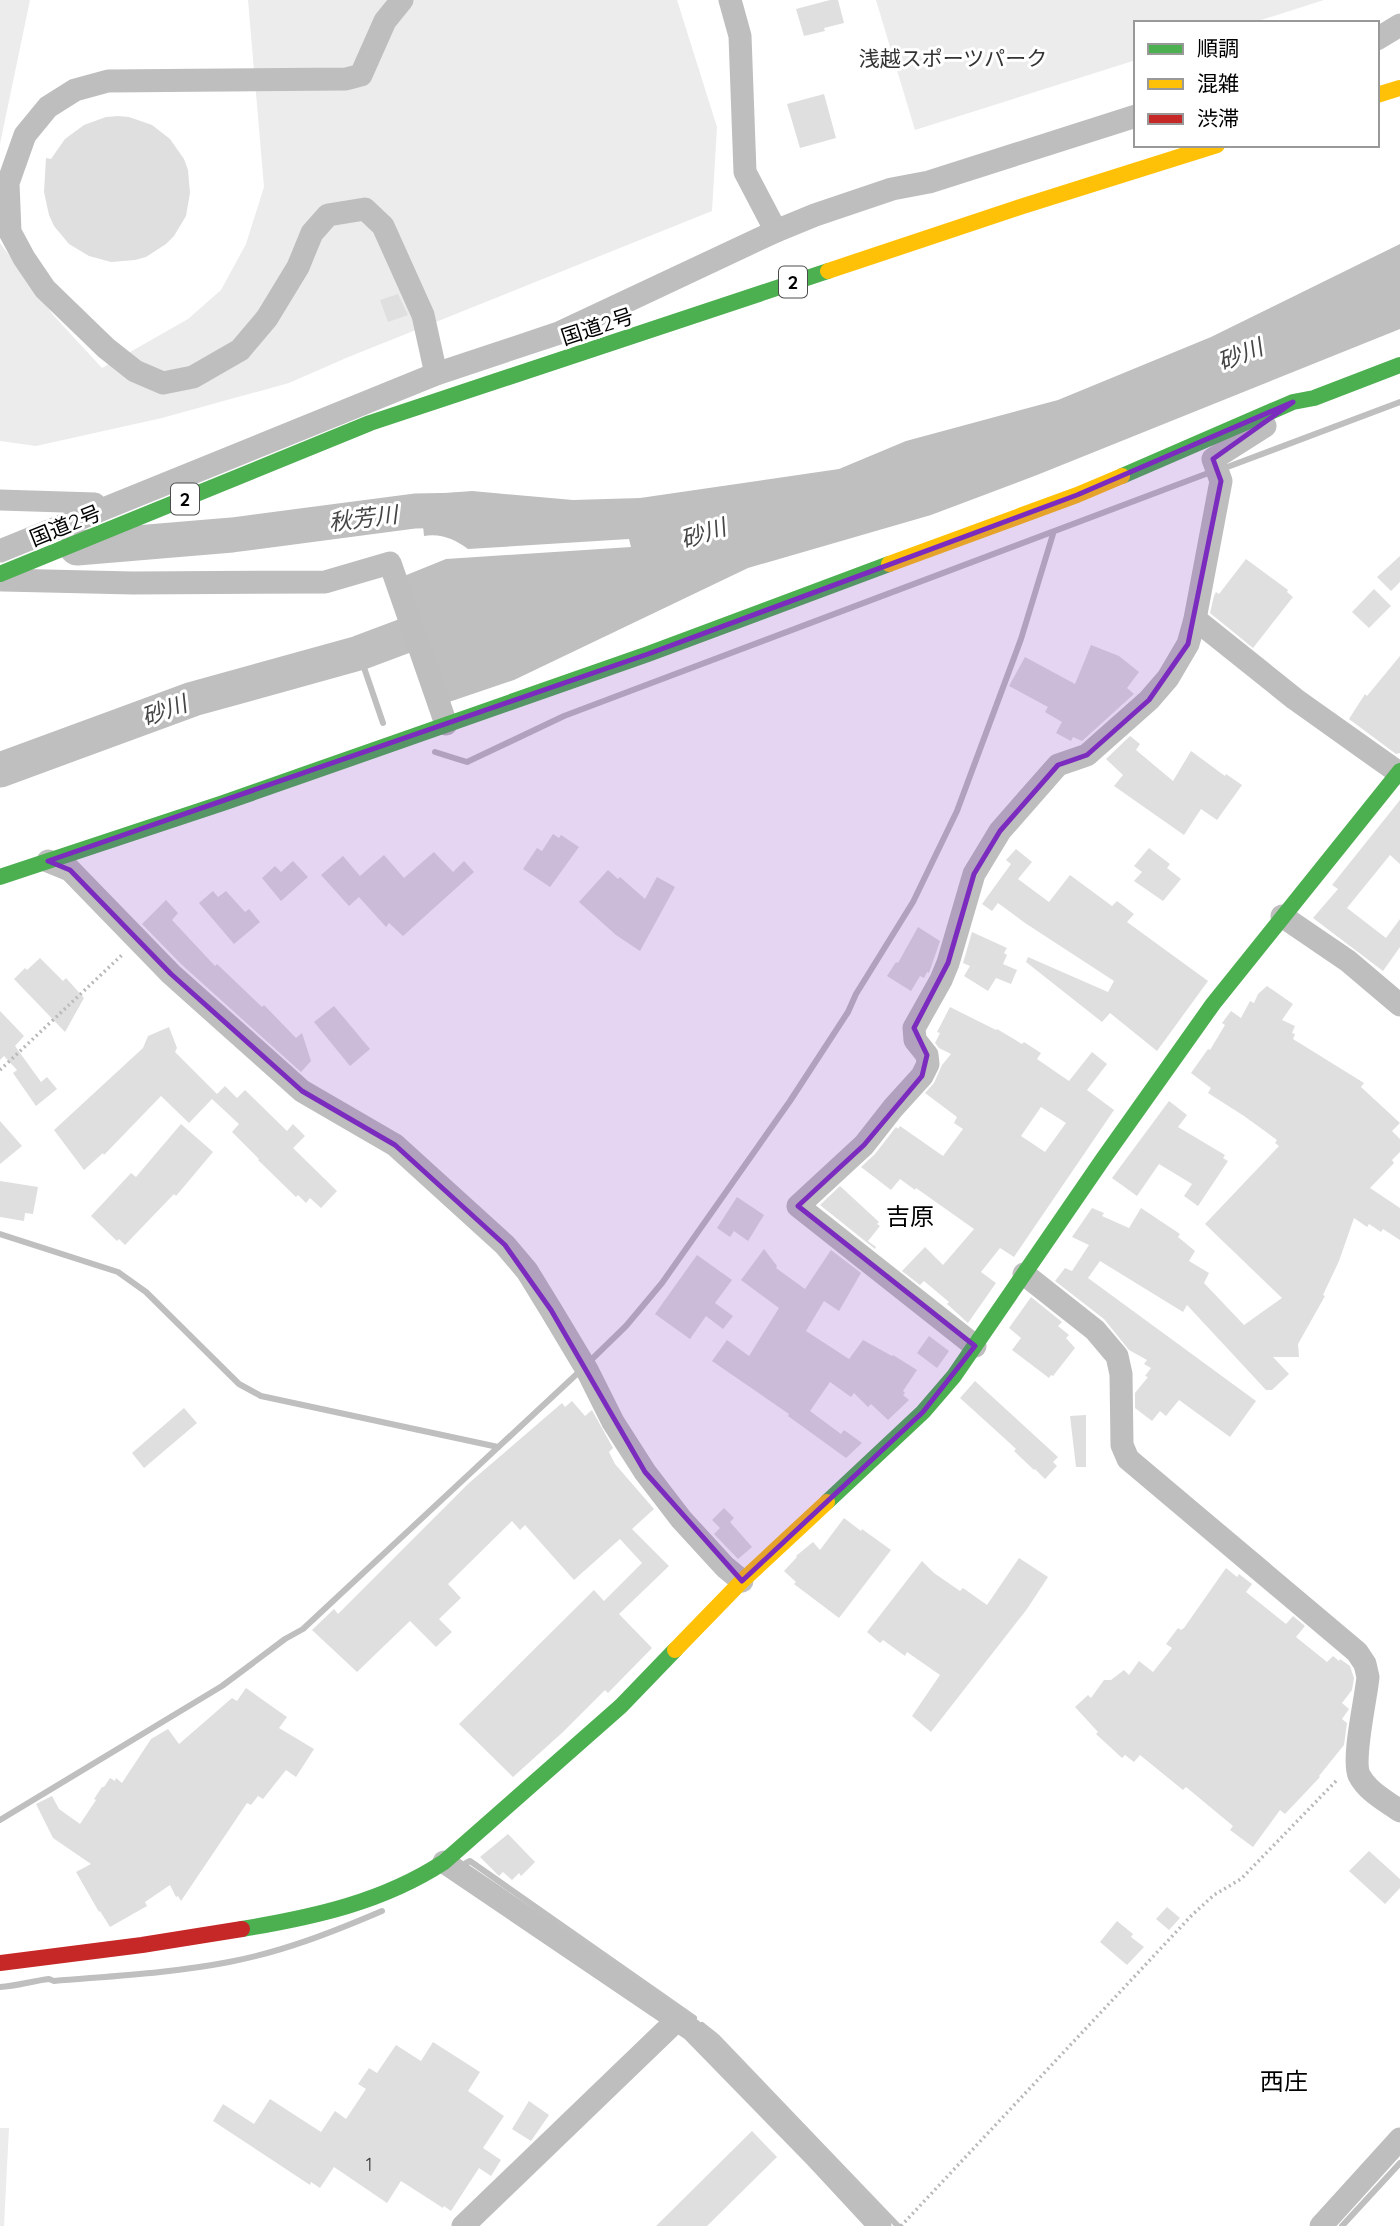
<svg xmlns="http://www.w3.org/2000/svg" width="1400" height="2226" font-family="Quicksand,'Noto Sans JP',sans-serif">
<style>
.green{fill:#ececec}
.water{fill:#bfbfbf}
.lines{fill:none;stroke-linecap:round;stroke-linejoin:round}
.stream{stroke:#bfbfbf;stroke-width:6}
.canal{stroke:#bfbfbf;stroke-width:21}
.river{stroke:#bfbfbf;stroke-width:35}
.building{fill:#dfdfdf;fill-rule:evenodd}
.path{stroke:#b9b9b9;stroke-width:3.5;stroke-dasharray:2 3.5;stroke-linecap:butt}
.street{stroke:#bebebe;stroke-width:23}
.fast{stroke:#4caf50;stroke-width:16}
.slow{stroke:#ffc107;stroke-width:16}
.jam{stroke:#c62828;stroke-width:16}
.marked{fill:#7b2cbf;fill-opacity:0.2;stroke:#7b2cbf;stroke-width:5;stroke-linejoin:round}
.labels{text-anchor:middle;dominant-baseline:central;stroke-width:6;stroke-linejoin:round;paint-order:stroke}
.number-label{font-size:18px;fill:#383838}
.shield{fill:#fff;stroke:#4c4c4c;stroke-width:2}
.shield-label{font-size:19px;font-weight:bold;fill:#000}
.park-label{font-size:21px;fill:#333;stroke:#fff}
.street-label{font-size:21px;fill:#000;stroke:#fff}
.water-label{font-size:23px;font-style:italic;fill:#444;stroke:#fff}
.quarter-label{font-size:24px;fill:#000;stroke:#fff}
</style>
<rect width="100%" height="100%" fill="#fff"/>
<!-- green -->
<g class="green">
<polygon points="0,0 30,0 0,144"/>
<polygon points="248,0 677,0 717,127 712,211 346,358 289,383 162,418 36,446 0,441 0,243 54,316 102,368 188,319 221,290 246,244 264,187"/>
<polygon points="876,0 1324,0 1252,23 1136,23 1136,60 915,130"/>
<polygon points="0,2128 9,2128 4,2226 0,2226"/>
</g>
<!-- water -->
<path class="water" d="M1400,244V329L1037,475L931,515L748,568L514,680L449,702L404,576L446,559L631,547L629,539L468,549C455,539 440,533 424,536L420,495L472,491L573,500L640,498L839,469L906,441L1058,400L1211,337Z"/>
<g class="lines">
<!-- stream -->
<g class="stream">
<polyline points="1222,469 1400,402"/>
<polyline points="359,653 383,723"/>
<polyline points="435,752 467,762 564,716 1211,472"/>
<polyline points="0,1234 118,1272 146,1292 239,1384 261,1396 498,1447"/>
<polyline points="588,1363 626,1326 662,1283 790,1101 848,1012 856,994 913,902 957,811 1021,639 1053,534"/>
<polyline points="0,1820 222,1686 285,1639 303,1629 580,1371"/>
<polyline points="466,1863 470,1861 694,2018"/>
<path d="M0,1987C17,1986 32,1981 49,1979L54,1981C112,1976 172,1973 229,1962C282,1952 333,1932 382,1911"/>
<polyline points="702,2025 717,2037 898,2226"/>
<polyline points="1342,2226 1400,2163"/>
</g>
<!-- canal -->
<polyline class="canal" points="0,500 95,503"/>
<!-- river -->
<g class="river">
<polyline points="77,548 232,535 415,511 467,510"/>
<polyline points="0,770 193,699 359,653 447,620"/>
</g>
</g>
<!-- building -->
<g class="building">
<polygon points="830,0 838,0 844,23 824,28 825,31 804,36 796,9"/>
<polygon points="824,94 836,138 800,148 787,104"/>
<polygon points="118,116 129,117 152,125 170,139 184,159 188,170 190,193 186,216 174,236 166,244 146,257 135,260 111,262 89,256 69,244 54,226 49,215 44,192 46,158 51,159 65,139 84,125 106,117"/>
<polygon points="398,294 408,315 388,322 380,300"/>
<polygon points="1400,556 1400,582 1391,591 1377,577"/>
<polygon points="1246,559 1288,590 1287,592 1293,597 1253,648 1210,613 1214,596 1216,592 1219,594"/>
<polygon points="1374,589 1391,606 1369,628 1352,612"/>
<polygon points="1091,645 1119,656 1139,672 1127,688 1134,694 1082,741 1073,737 1071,741 1056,733 1062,722 1045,712 1048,707 1009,686 1025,657 1075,684"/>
<polygon points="1400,656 1400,753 1396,754 1349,719 1365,694 1367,696"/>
<polygon points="1130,736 1140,744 1136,750 1173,781 1191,751 1225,776 1226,774 1242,785 1217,820 1201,809 1184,835 1114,786 1123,775 1106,759"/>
<polygon points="1400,800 1400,864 1390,855 1347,908 1386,938 1400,919 1400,947 1383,971 1313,918 1338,889 1332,885"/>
<polygon points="553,834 559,838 561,835 579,847 550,887 523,869 537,848 542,851"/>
<polygon points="1149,848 1170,864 1167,868 1181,879 1163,901 1134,881 1142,872 1134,866"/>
<polygon points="1016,849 1032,862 1018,879 1049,902 1070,875 1112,906 1117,901 1134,914 1127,922 1208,981 1157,1051 1110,1013 1102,1022 1026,962 1028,957 1108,992 1114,981 1025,923 998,903 992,911 982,904 1011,864 1006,860"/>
<polygon points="434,852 453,872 464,861 474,872 403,936 389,923 386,927 359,897 349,906 321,875 343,856 360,876 384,855 404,878"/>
<polygon points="293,861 308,877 281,901 262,878 275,866 281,872"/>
<polygon points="608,870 618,879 620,877 645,899 657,877 675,887 640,951 616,935 579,902"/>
<polygon points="213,891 218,897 226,891 245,912 249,909 260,922 234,944 199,903"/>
<polygon points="166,900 178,913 172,920 215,966 217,964 262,1007 264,1005 296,1038 302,1033 311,1061 301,1072 181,964 142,924"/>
<polygon points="918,927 940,941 929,973 927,972 924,978 920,976 911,991 887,976 896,962 898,963"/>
<polygon points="972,932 1007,948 1004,953 1007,955 1003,964 1017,970 1011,984 996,978 988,991 964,976 970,966 963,963"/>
<polygon points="40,958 63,981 66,978 84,998 65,1032 14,979 25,968 27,970"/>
<polygon points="1267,986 1293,1004 1282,1020 1295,1026 1292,1033 1295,1034 1293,1039 1364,1083 1361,1087 1400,1123 1392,1131 1400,1139 1400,1152 1392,1160 1394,1163 1370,1188 1400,1208 1400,1240 1383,1229 1381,1232 1369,1224 1367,1227 1354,1218 1339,1261 1323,1295 1325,1296 1298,1344 1299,1357 1273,1357 1289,1374 1272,1390 1266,1390 1187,1305 1183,1312 1100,1261 1088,1278 1256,1401 1230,1437 1179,1400 1166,1416 1160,1411 1152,1421 1135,1408 1135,1393 1148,1377 1145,1376 1151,1368 1144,1364 1147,1360 1129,1350 1104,1319 1055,1281 1065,1268 1072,1271 1089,1245 1072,1237 1092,1208 1104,1213 1102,1216 1129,1228 1141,1208 1180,1234 1178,1237 1195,1251 1189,1261 1209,1273 1204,1283 1244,1325 1282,1298 1205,1224 1279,1146 1275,1143 1277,1140 1244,1116 1208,1093 1211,1088 1191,1073 1208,1049 1210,1050 1225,1025 1222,1023 1231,1011 1241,1018 1250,1001 1254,1003 1258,994"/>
<polygon points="334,1006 370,1049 350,1066 314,1022"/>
<path d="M950,1007L996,1030L997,1029L1022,1044L1024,1042L1041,1053L1037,1059L1069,1081L1092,1052L1107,1064L1087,1090L1114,1110L1014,1257L1000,1248L981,1272L996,1283L968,1323L947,1304L949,1302L924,1281L920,1285L902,1271L925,1247L943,1265L974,1229L916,1188L915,1190L900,1179L891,1190L861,1167L875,1154L896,1127L898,1129L900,1126L943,1156L963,1129L954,1123L957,1117L925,1093L934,1083L942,1065L951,1054L939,1048L935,1043L940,1033L937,1032ZM1041,1107L1066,1123L1045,1152L1021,1136Z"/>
<polygon points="0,1011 24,1036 15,1046 41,1082 47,1077 57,1089 36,1106 13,1073 17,1070 4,1056 0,1060"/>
<polygon points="169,1027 177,1048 175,1052 217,1094 225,1086 237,1098 245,1090 287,1131 293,1124 305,1136 293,1148 337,1191 321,1208 310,1198 306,1203 298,1195 296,1197 258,1160 259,1159 232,1132 239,1124 212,1099 189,1123 161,1096 104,1155 103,1153 84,1170 54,1130 143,1048 148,1036"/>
<polygon points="1169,1101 1187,1115 1178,1127 1225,1155 1223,1158 1228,1161 1198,1206 1184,1196 1192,1184 1159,1164 1137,1196 1112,1178"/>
<polygon points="0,1121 22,1146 0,1164"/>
<polygon points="181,1124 213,1152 176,1196 174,1194 125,1245 119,1239 117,1241 91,1216 131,1173 136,1177"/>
<polygon points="0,1181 38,1187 33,1214 25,1213 24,1221 0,1217"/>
<polygon points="840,1186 879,1222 877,1224 880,1226 868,1241 876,1247 875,1249 820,1205"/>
<polygon points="737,1197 764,1215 748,1241 734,1231 730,1237 717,1228"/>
<polygon points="764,1249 777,1266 776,1268 805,1289 831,1250 861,1273 839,1311 824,1301 806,1331 849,1359 863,1340 892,1356 893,1355 917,1370 903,1391 905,1393 903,1395 909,1400 888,1420 871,1404 868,1407 854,1393 851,1397 830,1382 810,1411 841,1434 844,1430 862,1443 846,1458 788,1416 789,1414 712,1361 727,1340 749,1356 779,1308 741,1280"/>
<polygon points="697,1255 732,1280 715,1303 733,1316 723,1329 706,1316 690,1339 655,1314"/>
<polygon points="1031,1297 1062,1322 1058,1326 1069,1335 1066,1338 1075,1348 1053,1376 1051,1375 1049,1378 1012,1350 1021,1338 1009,1328"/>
<polygon points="929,1336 949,1351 937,1368 917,1353"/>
<polygon points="975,1381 1058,1457 1053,1462 1057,1466 1045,1479 1035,1469 1034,1470 1014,1451 1016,1449 1003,1437 960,1398"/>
<polygon points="572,1401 585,1416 592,1410 613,1448 609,1452 615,1464 654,1509 632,1529 669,1566 619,1614 652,1648 608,1693 605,1690 563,1732 513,1777 459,1724 594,1590 604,1601 642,1563 620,1539 574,1580 525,1525 520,1530 512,1521 448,1584 461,1598 439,1619 452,1632 436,1647 410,1621 357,1672 312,1630 334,1609 338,1614 469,1483 562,1403 565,1407"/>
<polygon points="184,1408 197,1423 144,1468 132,1453"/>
<polygon points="1086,1415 1086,1467 1076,1467 1070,1416"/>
<polygon points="724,1508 734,1518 730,1522 752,1547 738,1559 714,1534 720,1528 712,1520"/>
<polygon points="844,1518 861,1531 862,1529 891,1550 839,1618 794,1584 796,1582 784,1571 797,1557 796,1556 813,1542 820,1550"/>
<polygon points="1019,1558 1048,1577 1027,1609 931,1732 912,1716 940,1675 907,1652 905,1656 883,1640 880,1643 867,1632 922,1561 934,1573 960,1591 963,1588 987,1605"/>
<polygon points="1226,1568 1237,1577 1239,1574 1252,1584 1246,1592 1286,1624 1293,1616 1305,1626 1296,1637 1327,1662 1333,1656 1339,1661 1340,1659 1350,1666 1354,1678 1352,1690 1342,1703 1349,1709 1342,1719 1347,1723 1344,1745 1319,1776 1320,1777 1285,1814 1280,1810 1253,1847 1230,1830 1233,1826 1186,1787 1183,1790 1140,1755 1134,1762 1125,1755 1122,1758 1096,1734 1098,1732 1075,1707 1088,1695 1091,1698 1104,1680 1111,1680 1124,1670 1129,1675 1139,1661 1153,1672 1172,1648 1166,1644 1178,1628 1181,1630 1184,1628"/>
<polygon points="246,1688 287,1717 279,1728 314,1749 296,1777 286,1770 263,1799 258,1796 251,1805 247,1803 181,1901 178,1896 176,1897 170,1885 145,1902 147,1906 110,1927 100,1911 99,1912 76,1872 91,1864 53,1838 36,1804 52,1796 59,1809 80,1824 96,1800 94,1799 102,1787 104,1787 110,1778 115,1781 116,1778 122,1783 151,1739 168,1729 179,1744 232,1698 237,1701"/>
<polygon points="508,1834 535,1862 521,1876 519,1873 512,1880 503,1872 499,1876 480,1857"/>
<polygon points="1369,1851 1400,1879 1400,1888 1385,1904 1349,1871"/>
<polygon points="1167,1907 1180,1918 1169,1930 1156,1919"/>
<polygon points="1117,1921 1133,1934 1131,1937 1144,1947 1127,1965 1100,1942"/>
<polygon points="433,2042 480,2072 468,2091 504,2116 483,2148 501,2160 491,2176 479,2168 451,2211 444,2206 443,2208 401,2181 387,2203 334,2167 320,2188 311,2182 310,2185 213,2121 223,2104 254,2124 270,2099 321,2132 335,2111 346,2119 366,2089 358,2084 369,2068 377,2073 396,2045 421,2061"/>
<polygon points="529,2101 549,2115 531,2141 512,2129"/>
<polygon points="752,2131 777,2157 707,2226 656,2226"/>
</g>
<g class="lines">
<!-- path -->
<g class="path">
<polyline points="0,1070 123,954"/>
<polyline points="901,2226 1192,1915 1214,1895 1241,1879 1338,1779"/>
</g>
<!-- street -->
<g class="street">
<polyline points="402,0 385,21 361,75 346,79 108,81 75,90 48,107 25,135 8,183 10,232 24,258 45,289 106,348 135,371 163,383 193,377 240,350 267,318 298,267 312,233 328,215 365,209 383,226 423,315 436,374"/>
<polyline points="730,0 740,36 745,172 776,231"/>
<polyline points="1377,39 1400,25"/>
<polyline points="0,551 436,374 559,333 776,231 815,215 892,189 929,182 1136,116"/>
<polyline points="3,580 133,583 325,582 390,563 446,724"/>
<polyline points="1195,619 1295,699 1399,773"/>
<polyline points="48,861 70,870 171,974 302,1091 395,1145 505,1245 527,1271 551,1310 587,1370 613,1422 645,1472 681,1519 725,1567 742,1581"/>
<polyline points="1282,916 1348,961 1400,1005"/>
<path d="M1024,1274L1095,1330L1117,1356L1121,1374L1122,1445L1128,1459L1357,1652L1365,1664L1368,1677C1366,1699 1352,1758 1359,1775C1367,1791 1386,1801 1400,1811"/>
<polyline points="975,1346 798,1206 864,1145 893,1108 922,1076 928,1064 927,1055 915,1040 914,1028 941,980 948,963 974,874 1000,831 1058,765 1087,755 1149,700 1168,678 1188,644 1195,619 1221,481 1213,459 1265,426"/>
<polyline points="444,1862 692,2030 814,2155 880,2226"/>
<polyline points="463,2226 677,2020"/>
<polyline points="1321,2226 1400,2139"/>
</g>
<!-- fast -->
<g class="fast">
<polyline points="1122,476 1293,402 1314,398 1400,365"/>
<polyline points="0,574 370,423 828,271"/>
<polyline points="0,877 223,803 648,654 889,564"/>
<polyline points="827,1502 923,1412 954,1376 1103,1159 1213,1004 1400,771"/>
<path d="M242,1929C314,1917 383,1902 444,1862L621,1706L675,1650"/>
</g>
<!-- slow -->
<g class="slow">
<polyline points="1377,95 1400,88"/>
<polyline points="828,271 1020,207 1217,145"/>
<polyline points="889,564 1077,495 1122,476"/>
<polyline points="675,1650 742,1581 827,1502"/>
</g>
<!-- jam -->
<polyline class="jam" points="0,1963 142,1945 242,1929"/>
</g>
<!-- marked area -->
<path class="marked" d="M1293,402L1213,459L1221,481L1188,644L1149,700L1087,755L1058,765L1000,831L974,874L948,963L914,1028L927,1055L922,1076L864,1145L798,1206L975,1346L923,1412L742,1581L645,1472L551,1310L505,1245L395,1145L302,1091L171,974L70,870L48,861L648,654L1077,495Z"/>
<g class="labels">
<!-- number labels -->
<g class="number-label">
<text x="369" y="2164">1</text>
</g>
<!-- shield labels -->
<g class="shield">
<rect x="779" y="266.5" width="28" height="31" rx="5"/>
<rect x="171" y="483.5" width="28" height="31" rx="5"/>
</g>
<g class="shield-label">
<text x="793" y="282">2</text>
<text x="185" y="499">2</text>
</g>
<!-- park labels -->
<g class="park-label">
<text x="953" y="58">浅越スポーツパーク</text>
</g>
<!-- street labels -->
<g class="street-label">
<text transform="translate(597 326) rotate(-18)">国道2号</text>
<text transform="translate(65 525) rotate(-22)">国道2号</text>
</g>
<!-- water labels -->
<g class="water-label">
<text transform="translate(1240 354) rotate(-22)">砂川</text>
<text transform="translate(363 518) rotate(-7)">秋芳川</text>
<text transform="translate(703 533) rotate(-18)">砂川</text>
<text transform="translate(164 710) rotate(-20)">砂川</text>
</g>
<!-- quarter labels -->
<g class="quarter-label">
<text x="910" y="1216">吉原</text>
<text x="1284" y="2081">西庄</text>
</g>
</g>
<!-- legend -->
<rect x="1134" y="21" width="245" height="126" fill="#ffffff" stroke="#999999" stroke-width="2"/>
<rect x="1148" y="44" width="35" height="10" fill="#4caf50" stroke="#999999" stroke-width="2"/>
<text x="1197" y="56" font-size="21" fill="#000000">順調</text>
<rect x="1148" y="79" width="35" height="10" fill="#ffc107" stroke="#999999" stroke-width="2"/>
<text x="1197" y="91" font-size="21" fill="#000000">混雑</text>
<rect x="1148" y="114" width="35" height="10" fill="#c62828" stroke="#999999" stroke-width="2"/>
<text x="1197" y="126" font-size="21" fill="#000000">渋滞</text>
</svg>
